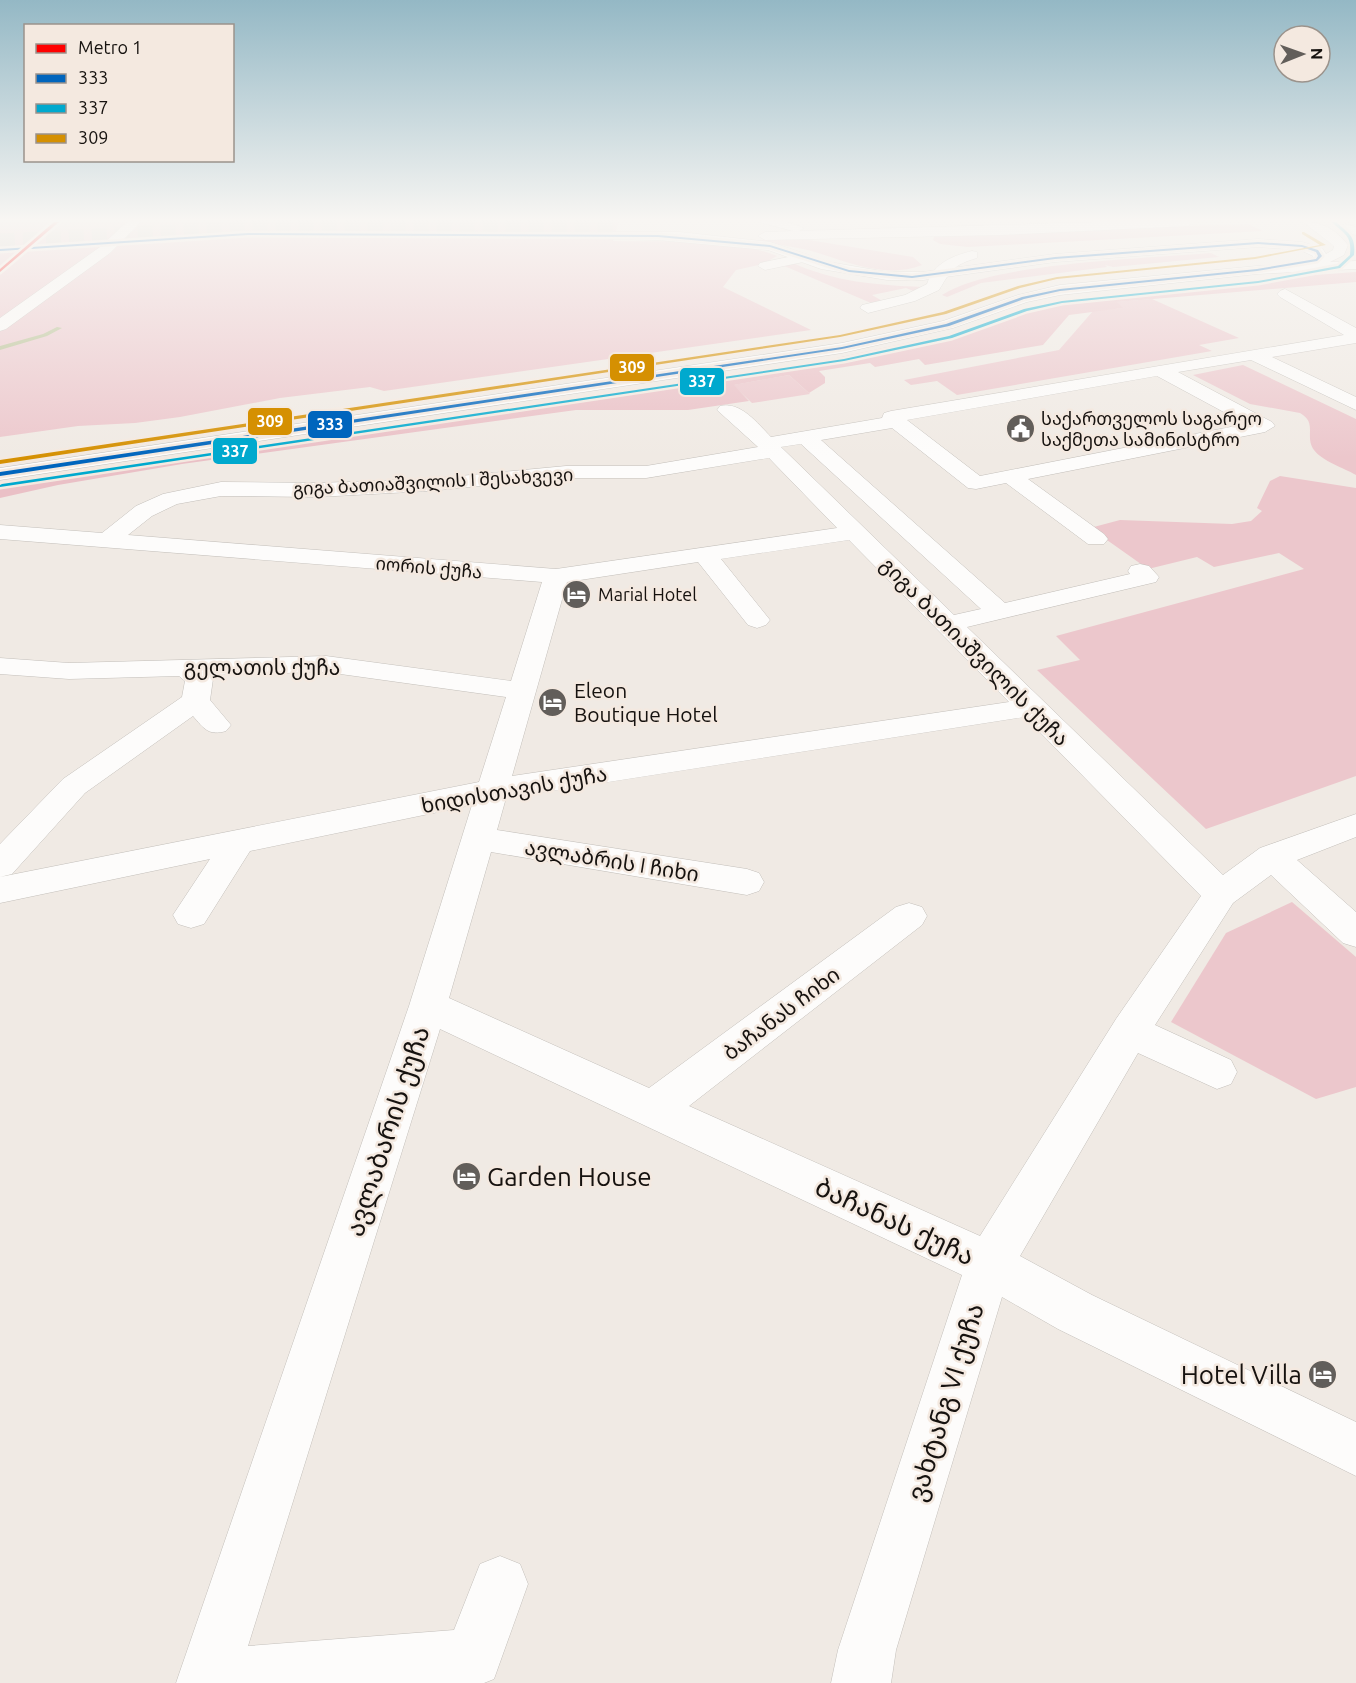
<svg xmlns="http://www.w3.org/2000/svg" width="1356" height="1683" font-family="Ubuntu,'Noto Sans Georgian',sans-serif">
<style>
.green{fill:#ecc7cc}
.forest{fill:#eac0c6}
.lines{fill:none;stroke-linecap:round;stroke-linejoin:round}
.stream{fill:#b6bf91;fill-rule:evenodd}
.major-tunnel{stroke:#cfcac4;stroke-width:15;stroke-dasharray:15 8;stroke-linecap:butt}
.minor-casing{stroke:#c3bfba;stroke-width:1}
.major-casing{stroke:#c3bfba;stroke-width:1}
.minor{fill:#fdfcfb;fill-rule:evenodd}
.major{fill:#fdfcfb;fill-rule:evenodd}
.bus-1-casing{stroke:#f4e9e0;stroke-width:5}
.bus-2-casing{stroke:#f4e9e0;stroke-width:5}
.bus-3-casing{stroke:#f4e9e0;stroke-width:5}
.bus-1{fill:#0065bd;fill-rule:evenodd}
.bus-2{fill:#00a9ce;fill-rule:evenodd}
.bus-3{fill:#d59002;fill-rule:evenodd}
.metro-1-casing{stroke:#f4e9e0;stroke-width:5}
.metro-1{fill:#f00;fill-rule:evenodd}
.labels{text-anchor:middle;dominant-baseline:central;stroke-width:5;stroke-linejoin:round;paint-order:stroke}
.far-poi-label{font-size:18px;fill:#16120f;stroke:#f4e9e0;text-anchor:start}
.far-street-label{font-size:18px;fill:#16120f;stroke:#f4e9e0}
.street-label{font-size:21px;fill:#16120f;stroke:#f4e9e0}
.poi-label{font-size:21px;fill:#16120f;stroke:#f4e9e0;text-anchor:start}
.near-street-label{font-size:26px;fill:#16120f;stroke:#f4e9e0}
.near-poi-label{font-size:26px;fill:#16120f;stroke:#f4e9e0;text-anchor:start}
.line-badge{stroke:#f4e9e0;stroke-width:2}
.badge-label{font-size:16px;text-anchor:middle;font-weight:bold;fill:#fff}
</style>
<rect width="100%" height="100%" fill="#f0eae4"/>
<!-- green -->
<g class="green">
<path d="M0,222H619L613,241C660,242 735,238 777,256L763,264L736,270L723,287L811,330L384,391L370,387L280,398L180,417L135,423L78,426L0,437Z"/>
<path d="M738,240H809L913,257L922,265C884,280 844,260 808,250C785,245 762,242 738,240Z"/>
<path d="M1211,253L1219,257L1113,267L1105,265L1107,267L981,283L947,297L942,295C990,263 1141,259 1211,253Z"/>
<path d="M793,263C835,282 876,285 922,287L916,292L906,288L872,295L884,302L871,303L782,265Z"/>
<polygon points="1152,299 1239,338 1199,345 1212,351 957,395 937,381 911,385 904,380 1059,350 1093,311 1122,308 1115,302"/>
<path d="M1243,365L1356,419V475C1344,468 1322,461 1314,450C1304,436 1318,423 1300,413L1250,404L1193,375Z"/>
<polygon points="789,375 810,394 752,403 733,385"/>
<polygon points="1280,476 1356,488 1356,776 1206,829 1037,670 1080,660 1056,636 1304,569 1279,553 1214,567 1197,557 1148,569 1090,528 1120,520 1232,524 1251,521 1262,511 1257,508 1270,481"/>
<polygon points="1292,902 1356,957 1356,1087 1316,1099 1171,1022 1226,933"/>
</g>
<!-- forest -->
<g class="forest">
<polygon points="1248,224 1263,231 968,247 940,244 933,240 934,237 952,234"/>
<polygon points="1356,272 1356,282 1117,302 1123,308 1069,315 1043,345 925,365 919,359 875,367 870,363 819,371 825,377 825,383 809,393 789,375 734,385 749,401 688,410 576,410 182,464 58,485 0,498 0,489 153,460 813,363 948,334 1027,307 1055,302 1260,279"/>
</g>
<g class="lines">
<!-- stream -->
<polygon class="stream" points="57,327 62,328 47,336 0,350 0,346 43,334"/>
<!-- major-tunnel -->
<polyline class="major-tunnel" points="0,241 256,227 616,228"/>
<defs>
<g id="minor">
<polygon points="127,222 141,222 110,253 6,329 0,331 0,318 100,247"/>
<polygon points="759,222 787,222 804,228 797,232"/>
<polygon points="1345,224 1356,227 1356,235 1340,231 1338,228"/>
<path d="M972,251L977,252V258C953,265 951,270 939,290L915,301L868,313L860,308L862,305L905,295L927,284C934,263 952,256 972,251Z"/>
<polygon points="803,254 808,255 808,261 765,270 758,266 760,263"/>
<path d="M1285,289L1356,328V343L1272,357L1356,397V410L1251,360L1178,372L1272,422L1275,426L1265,432L1028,479L1104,534L1108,539L1104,544H1088L1006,483L976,489L968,488L892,428L821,440L1005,603L1130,574L1128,571L1131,566L1140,564L1149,566L1159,577L1156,582L967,627L1223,875L1260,848L1356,814V837L1297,860L1356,912V947L1343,943L1271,875L1233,903L1155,1025L1231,1060L1237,1072L1231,1084L1217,1089L1138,1053L1020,1256L1092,1295L1356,1422V1476L1058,1329L1002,1297L896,1650L891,1683H831L838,1650L962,1275L440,1029L248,1646L454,1630L480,1564L500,1556L520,1564L528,1584L494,1679L484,1683H176L409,1006L472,805L250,851L204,924L191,928L178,924L173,915L210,859L0,903V844L63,779L182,697L185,681L179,676L69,679L0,674V658L69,663L326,656L511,681L542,582L0,539V525L102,533L136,506L163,494L221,482L317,483L428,479L566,466H646L758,447L717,410L720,406C741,401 758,424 771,437L882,418L884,413L891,411L1344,335L1280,297L1277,294L1280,291ZM1157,376L1246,424L980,476L907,420ZM801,444L981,609L954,615L781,447ZM769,458L837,528L556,569L128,535L152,516L177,504L221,496L317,497L428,491L566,478H646ZM849,540L1009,702L512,776L567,582L698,562L748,625L757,628L766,625L770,620L721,559ZM326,672L506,697L479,782L0,877L12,874L85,793L193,716C204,729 209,736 226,731L231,725L210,700L213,679L210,675ZM1025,717L1201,896L1116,1019L980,1236L689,1106L922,925L927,916L922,907L909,903L896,907L649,1088L449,998L491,852L747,895L759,891L764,882L759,873L747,869L497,830L506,798Z"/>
</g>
<g id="major">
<polygon points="1102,222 1194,222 1188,226 1000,235 765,240 758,236 765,232"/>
<path d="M1303,222C1323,222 1335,229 1348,245L1344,255L1330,262L1356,261V269L1257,274L1060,295L1027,302L953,328L842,353L0,480V468L842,343L943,321L1018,295L1060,285L1257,266L1312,263L1310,260L1313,256L1300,250L1258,247L1055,262L923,280H887L821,269L768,250L658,240L608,239L606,236L613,232H680L770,242L829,262L887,272H923L1055,254L1258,239L1302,242L1322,248L1326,254L1333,250L1334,246Z"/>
</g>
</defs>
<!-- minor casing -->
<use href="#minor" class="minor-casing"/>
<!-- major casing -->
<use href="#major" class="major-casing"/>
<!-- minor -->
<use href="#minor" class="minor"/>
<!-- major -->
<use href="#major" class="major"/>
<defs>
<polygon id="bus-1" points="248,233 658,235 770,245 849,270 912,276 1055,257 1258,242 1302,245 1318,250 1322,256 1317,261 1257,271 1060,291 1024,299 949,326 842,349 0,476 0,472 842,347 946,324 1022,297 1060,289 1257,269 1316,259 1318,256 1316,252 1302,247 1258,244 1055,259 912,278 849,272 770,247 658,237 248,235 0,251 0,249"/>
<path id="bus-2" d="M1332,222H1336C1349,234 1356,236 1354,255L1340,268L1258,283L1062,303L1027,311L952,338L844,361L0,487V485L2,484L844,359L949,336L1024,309L1062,301L1258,281L1338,266L1350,255C1352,235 1345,235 1332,222Z"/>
<polygon id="bus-3" points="1302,232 1304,232 1326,245 1255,259 1057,279 1020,288 946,314 840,337 0,464 0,460 840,335 943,312 1018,286 1057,277 1255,257 1320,245 1302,234"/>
</defs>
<!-- bus-1 casing -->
<use href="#bus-1" class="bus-1-casing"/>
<!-- bus-2 casing -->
<use href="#bus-2" class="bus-2-casing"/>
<!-- bus-3 casing -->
<use href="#bus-3" class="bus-3-casing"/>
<!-- bus-1 -->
<use href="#bus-1" class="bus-1"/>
<!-- bus-2 -->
<use href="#bus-2" class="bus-2"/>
<!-- bus-3 -->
<use href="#bus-3" class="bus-3"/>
<defs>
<polygon id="metro-1" points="54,222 59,222 0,272 0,269"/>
</defs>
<!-- metro-1 casing -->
<use href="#metro-1" class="metro-1-casing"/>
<!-- metro-1 -->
<use href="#metro-1" class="metro-1"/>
</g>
<!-- sky -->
<linearGradient id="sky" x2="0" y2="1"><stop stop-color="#94b8c5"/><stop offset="0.48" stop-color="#f8f6f3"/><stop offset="1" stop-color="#f8f6f3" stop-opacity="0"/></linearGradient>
<rect width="1356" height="458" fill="url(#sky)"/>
<!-- icons -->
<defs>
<symbol id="civic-disc" viewBox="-11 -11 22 22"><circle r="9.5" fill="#625e5a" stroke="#f4e9e0"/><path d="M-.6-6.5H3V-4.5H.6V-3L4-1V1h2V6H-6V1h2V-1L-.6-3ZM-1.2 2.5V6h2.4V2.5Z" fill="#fff"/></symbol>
<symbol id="hotel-disc" viewBox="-11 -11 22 22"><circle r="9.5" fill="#625e5a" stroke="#f4e9e0"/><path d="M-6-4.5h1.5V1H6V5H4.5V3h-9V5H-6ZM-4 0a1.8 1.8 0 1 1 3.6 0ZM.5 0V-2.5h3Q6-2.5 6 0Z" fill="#fff"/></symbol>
</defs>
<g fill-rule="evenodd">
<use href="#civic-disc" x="1004" y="412" width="33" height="33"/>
<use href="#hotel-disc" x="560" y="578" width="33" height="33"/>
<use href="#hotel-disc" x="536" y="686" width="33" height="33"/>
<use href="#hotel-disc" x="450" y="1160" width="33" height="33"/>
<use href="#hotel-disc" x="1306" y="1358" width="33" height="33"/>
</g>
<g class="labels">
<!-- far-poi labels -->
<g class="far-poi-label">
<text x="1041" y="418">საქართველოს საგარეო<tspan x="1041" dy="21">საქმეთა სამინისტრო</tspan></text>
<text x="598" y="594">Marial Hotel</text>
</g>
<!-- far-street labels -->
<g class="far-street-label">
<text transform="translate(433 481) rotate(-3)">გიგა ბათიაშვილის I შესახვევი</text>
<text transform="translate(429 567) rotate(5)">იორის ქუჩა</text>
</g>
<!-- street labels -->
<g class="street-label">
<text transform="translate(975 651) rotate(45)">გიგა ბათიაშვილის ქუჩა</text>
<text x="262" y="667">გელათის ქუჩა</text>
<text transform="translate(514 789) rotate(-10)">ხიდისთავის ქუჩა</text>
<text transform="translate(612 860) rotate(9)">ავლაბრის I ჩიხი</text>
<text transform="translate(781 1013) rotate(-37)">ბაჩანას ჩიხი</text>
</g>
<!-- poi labels -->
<g class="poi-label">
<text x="574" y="690">Eleon<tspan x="574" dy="24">Boutique Hotel</tspan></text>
</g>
<!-- near-street labels -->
<g class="near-street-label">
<text transform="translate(387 1131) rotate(-72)">ავლაბარის ქუჩა</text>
<text transform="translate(895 1221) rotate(25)">ბაჩანას ქუჩა</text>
<text transform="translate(945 1402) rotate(-73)">ვახტანგ VI ქუჩა</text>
</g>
<!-- near-poi labels -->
<g class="near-poi-label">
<text x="487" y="1176">Garden House</text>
<text x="1302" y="1374" text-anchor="end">Hotel Villa</text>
</g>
</g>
<g class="line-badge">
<rect x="609" y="353" width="46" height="29" rx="6" fill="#d59002"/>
<rect x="679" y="367" width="46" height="29" rx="6" fill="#00a9ce"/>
<rect x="247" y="407" width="46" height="29" rx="6" fill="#d59002"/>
<rect x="307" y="410" width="46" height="29" rx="6" fill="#0065bd"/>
<rect x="212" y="437" width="46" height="28" rx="6" fill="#00a9ce"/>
</g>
<g class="badge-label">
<text x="632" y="373">309</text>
<text x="702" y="387">337</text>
<text x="270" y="427">309</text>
<text x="330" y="430">333</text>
<text x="235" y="457">337</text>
</g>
<!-- legend -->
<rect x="24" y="24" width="210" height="138" fill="#f4e9e0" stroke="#9b938c" stroke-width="1.5"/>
<rect x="36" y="44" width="30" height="9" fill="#ff0000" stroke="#9b938c" stroke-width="1.5"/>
<text x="78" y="54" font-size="18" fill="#16120f">Metro 1</text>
<rect x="36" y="74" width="30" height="9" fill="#0065bd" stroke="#9b938c" stroke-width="1.5"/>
<text x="78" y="84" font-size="18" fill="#16120f">333</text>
<rect x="36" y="104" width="30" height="9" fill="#00a9ce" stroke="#9b938c" stroke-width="1.5"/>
<text x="78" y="114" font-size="18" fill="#16120f">337</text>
<rect x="36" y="134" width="30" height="9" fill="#d59002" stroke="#9b938c" stroke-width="1.5"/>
<text x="78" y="144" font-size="18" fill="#16120f">309</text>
<!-- north arrow -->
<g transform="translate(1302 54) rotate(89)"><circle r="28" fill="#f4e9e0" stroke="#9b938c" stroke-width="1.5"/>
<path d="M0-4.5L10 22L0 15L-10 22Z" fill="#625e5a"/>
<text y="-9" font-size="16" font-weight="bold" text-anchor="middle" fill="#16120f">N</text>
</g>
</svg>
